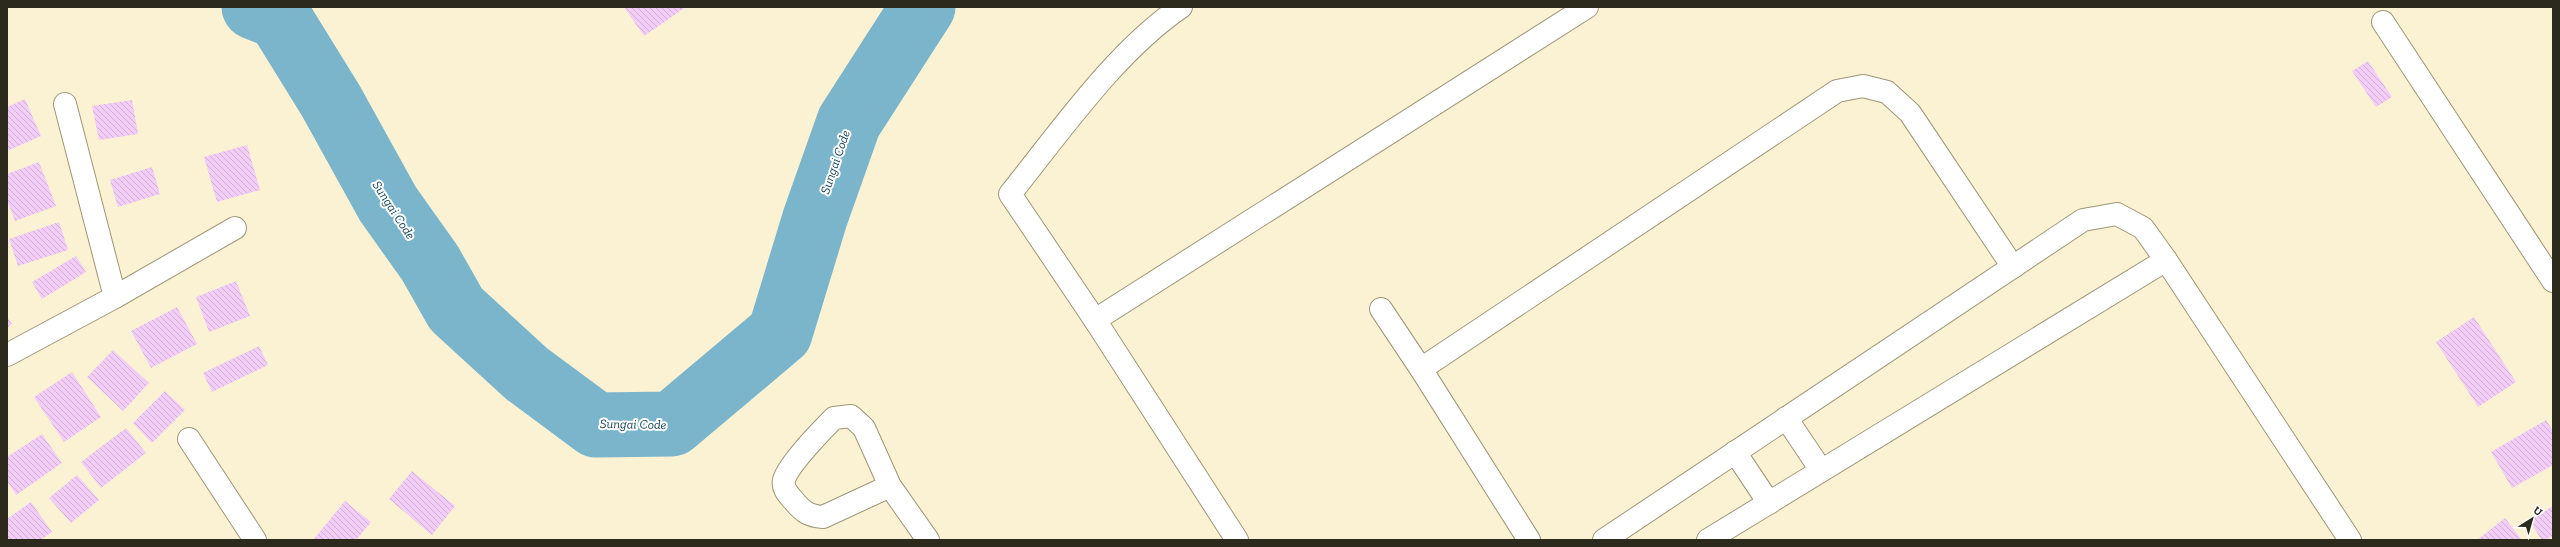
<svg xmlns="http://www.w3.org/2000/svg" width="2560" height="547" font-family="'Zilla Slab',serif">
<style>
.lines{fill:none;stroke-linecap:round;stroke-linejoin:round}
.river{stroke:#7bb5cc;stroke-width:65}
.building{fill:url(#building-back-hatch)}
.minor-casing{stroke:#9e9679;stroke-width:24}
.minor{stroke:#fff;stroke-width:22}
.labels{text-anchor:middle;dominant-baseline:central;stroke-width:4;stroke-linejoin:round;paint-order:stroke}
.water-label{font-size:13px;font-style:italic;fill:#154658;stroke:#fff}
</style>
<defs>
<pattern id="building-back-hatch" width="6" height="6" patternUnits="userSpaceOnUse"><rect width="6" height="6" fill="#f2cdf7"/><path d="M-1 5l2 2M0 0l6 6M5-1l2 2" fill="none" stroke="#d0b0d3"/></pattern>
</defs>
<rect width="100%" height="100%" fill="#fbf2d3"/>
<g class="lines">
<!-- river -->
<polyline class="river" points="254,7 279,17 331,101 388,204 430,263 456,309 527,374 596,425 672,424 780,333 815,218 849,122 923,7"/>
</g>
<!-- building -->
<g class="building">
<polygon points="624,7 686,7 644,36"/>
<polygon points="2368,61 2392,97 2376,107 2352,71"/>
<polygon points="25,99 41,136 7,151 7,107"/>
<polygon points="132,100 138,134 99,140 92,106"/>
<polygon points="247,145 260,190 217,202 204,157"/>
<polygon points="39,162 56,206 15,221 7,200 7,174"/>
<polygon points="152,167 160,194 118,207 110,180"/>
<polygon points="59,222 68,250 18,266 9,239"/>
<polygon points="76,256 86,272 42,299 32,282"/>
<polygon points="236,281 250,316 209,332 196,297"/>
<polygon points="177,307 197,344 151,368 131,331"/>
<polygon points="7,317 12,324 7,328"/>
<polygon points="2474,317 2516,382 2478,407 2436,342"/>
<polygon points="259,346 268,365 212,392 203,373"/>
<polygon points="113,350 149,383 123,411 87,377"/>
<polygon points="72,372 101,417 64,442 34,397"/>
<polygon points="165,391 185,410 152,443 133,423"/>
<polygon points="2546,420 2553,431 2553,465 2512,488 2491,452"/>
<polygon points="126,428 146,453 101,488 81,462"/>
<polygon points="42,434 62,463 16,495 7,481 7,457"/>
<polygon points="412,471 455,506 432,535 389,499"/>
<polygon points="77,475 99,500 71,523 49,498"/>
<polygon points="345,501 371,522 356,540 313,540"/>
<polygon points="31,502 52,532 40,540 7,540 7,519"/>
<polygon points="2553,506 2553,537 2542,540 2529,521"/>
<polygon points="2505,518 2522,540 2477,540"/>
</g>
<g class="lines">
<defs>
<g id="minor">
<path d="M1181,7C1115,52 1060,132 1010,194L1095,320L1237,540"/>
<polyline points="2383,22 2553,281"/>
<polyline points="65,104 115,297"/>
<polyline points="1381,309 1421,369"/>
<polyline points="1095,320 1587,7"/>
<polyline points="7,355 115,297 235,228"/>
<polyline points="1786,418 1821,470"/>
<polyline points="189,439 255,540"/>
<polyline points="1735,452 1769,503"/>
<path d="M890,486L823,517C809,516 803,512 794,501C789,495 782,489 784,480C788,465 822,430 834,418L851,416L864,428L890,486L928,540"/>
<polyline points="1529,540 1421,369 1837,91 1863,86 1887,92 1910,113 2013,267"/>
<polyline points="1604,540 2083,220 2117,214 2143,228 2166,260 2350,540"/>
<polyline points="1708,540 2166,260"/>
</g>
</defs>
<!-- minor casing -->
<use href="#minor" class="minor-casing"/>
<!-- minor -->
<use href="#minor" class="minor"/>
</g>
<g class="labels">
<!-- water labels -->
<g class="water-label">
<text transform="translate(835 162) rotate(-71)">Sungai Code</text>
<text transform="translate(394 210) rotate(57)">Sungai Code</text>
<text transform="translate(633 424) rotate(1)">Sungai Code</text>
</g>
</g>
<!-- border -->
<rect width="2560" height="547" fill="none" stroke="#2c291d" stroke-width="16"/>
<!-- north arrow -->
<g transform="translate(2532 519) rotate(37)" stroke="#ffffff" stroke-width="3" paint-order="stroke">
<path d="M0-3L7 15L0 10L-7 15Z" fill="#2c291d"/>
<text y="-6" font-size="11" font-weight="bold" text-anchor="middle" fill="#2c291d">U</text>
</g>
</svg>
